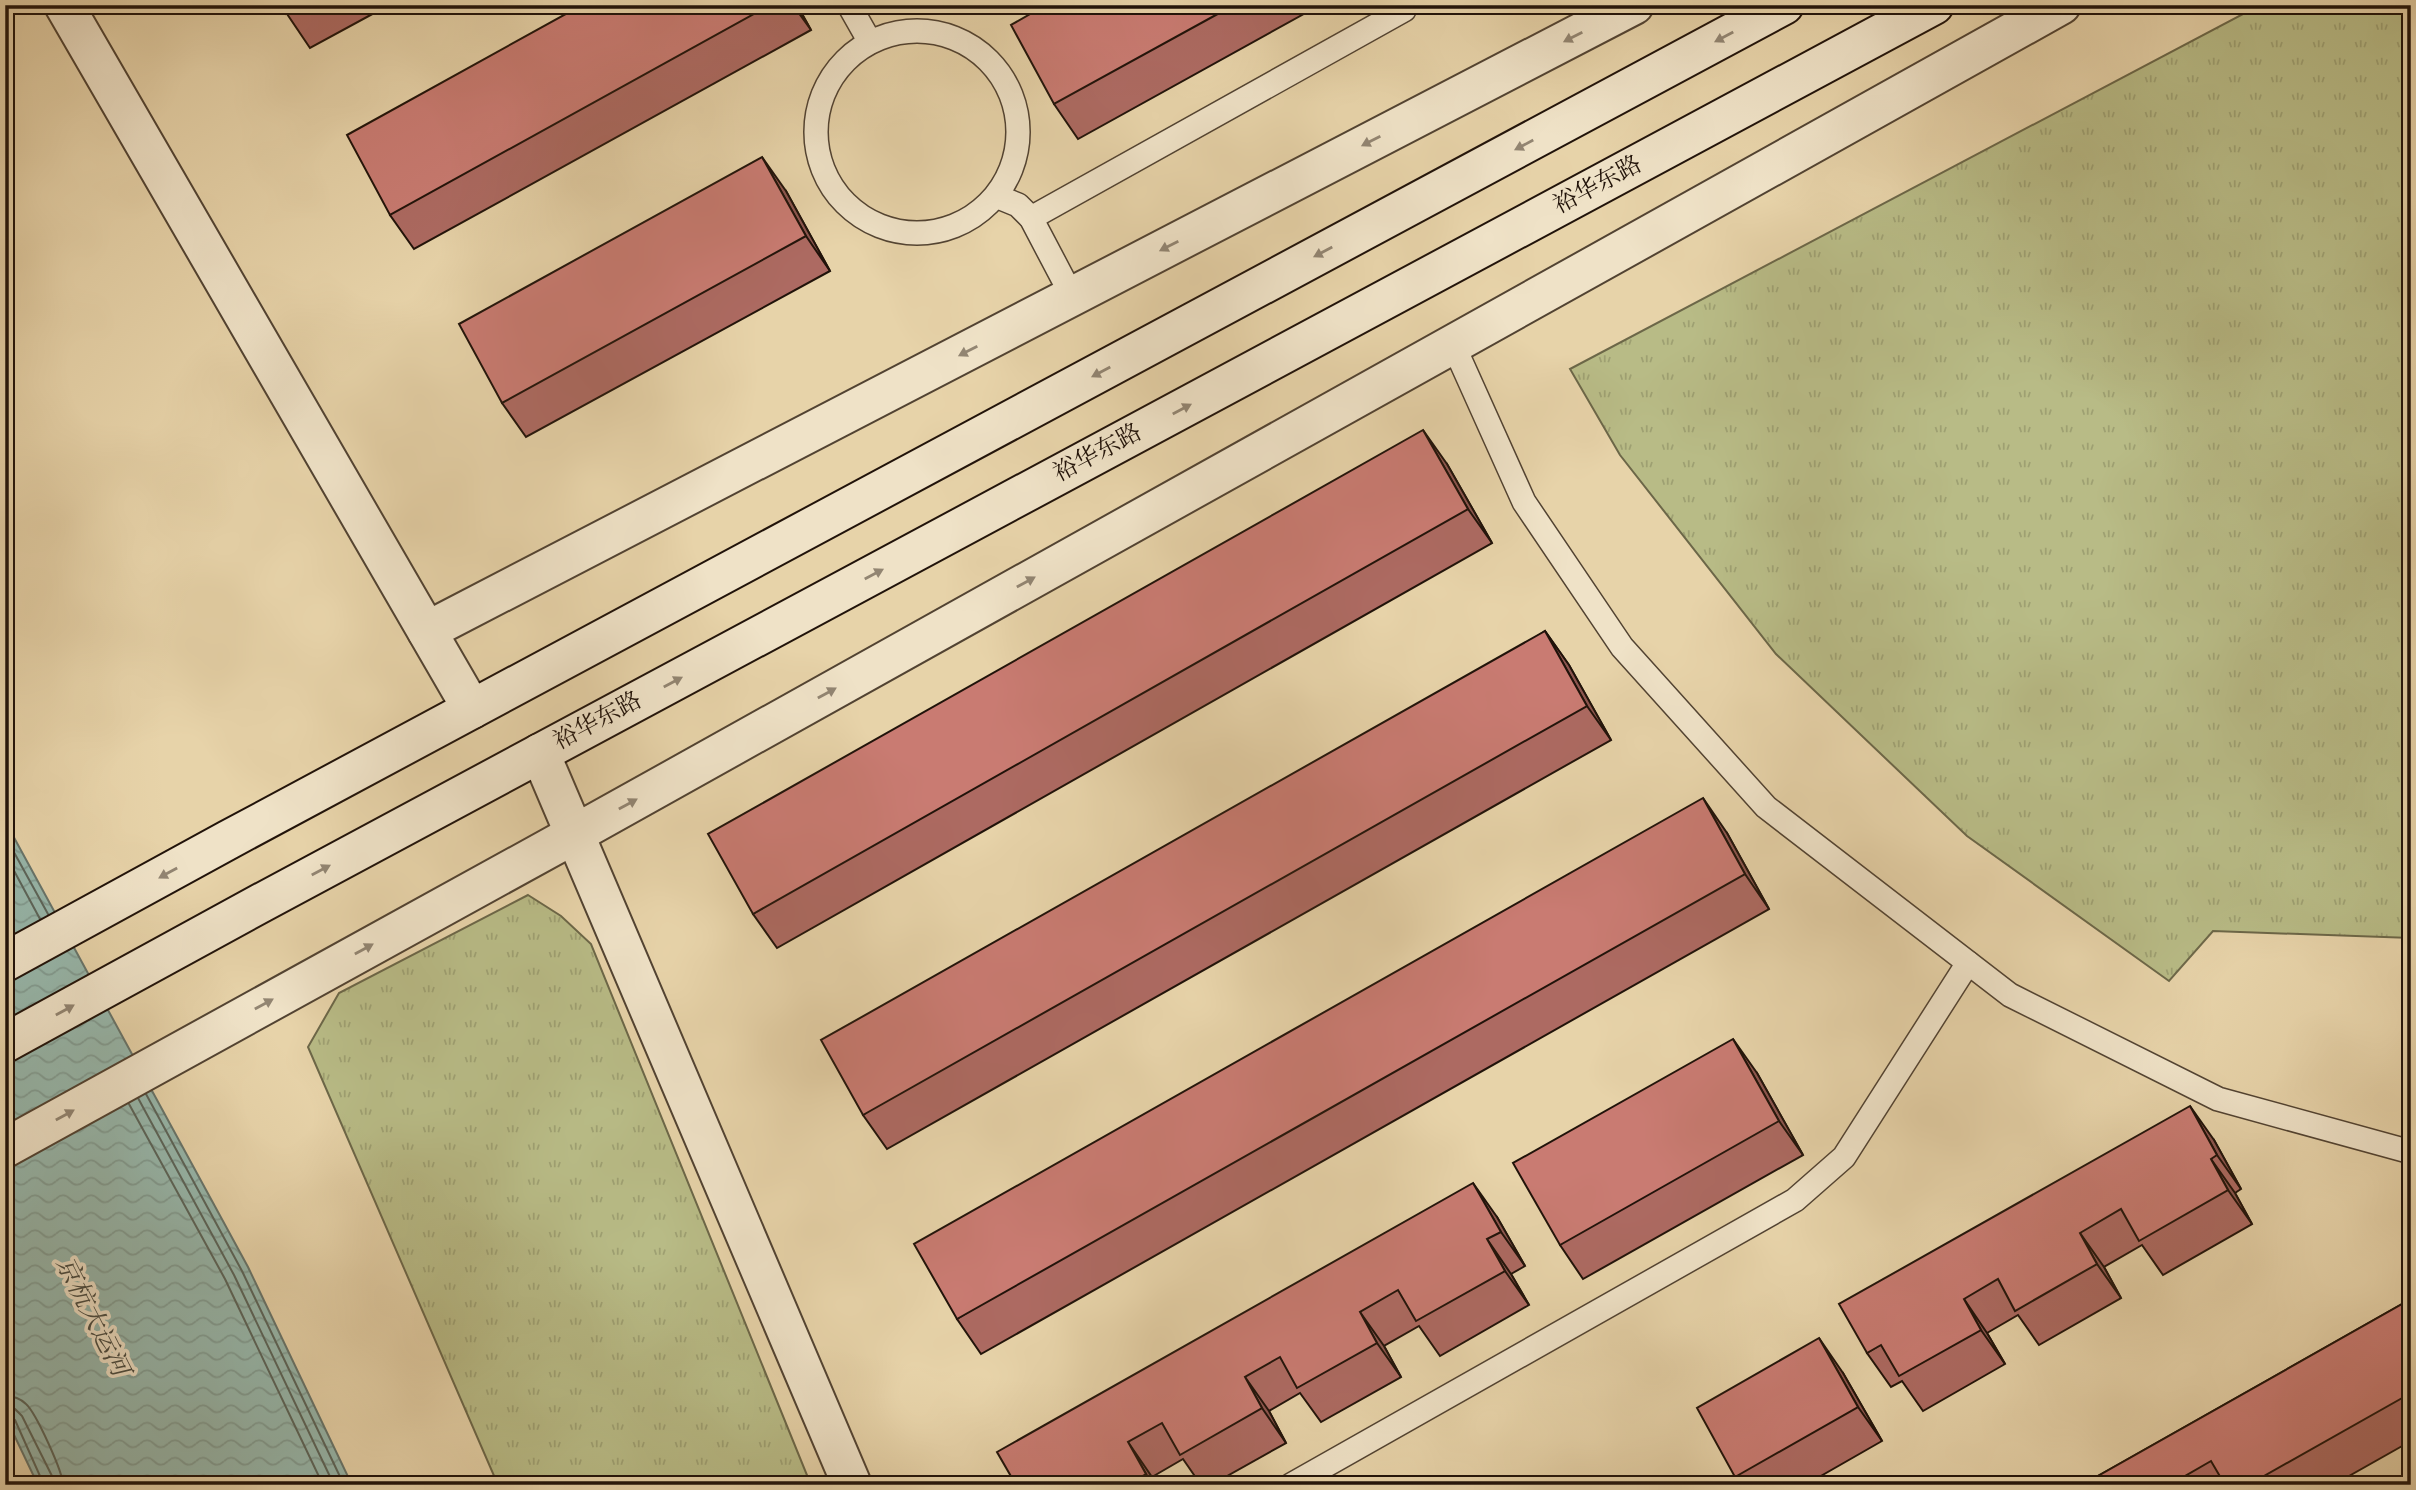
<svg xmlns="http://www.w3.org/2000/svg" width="2416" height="1490" font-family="'Sorts Mill Goudy','Noto Serif SC',serif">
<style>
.park{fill:url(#park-tufts);stroke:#6c6748;stroke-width:2}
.water{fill:url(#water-waves);stroke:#68756b;stroke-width:2}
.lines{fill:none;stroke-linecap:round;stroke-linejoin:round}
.shore{stroke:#5c655a;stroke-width:2}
.service-casing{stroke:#524332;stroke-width:26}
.minor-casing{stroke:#524332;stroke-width:42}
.secondary-casing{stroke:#21130a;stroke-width:42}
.service{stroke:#efe2c7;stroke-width:23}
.minor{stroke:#efe2c7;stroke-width:38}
.secondary{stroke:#efe2c7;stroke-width:38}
.wall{fill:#ad6a62;stroke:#21130a;stroke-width:2}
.shaded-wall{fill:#8d5650;stroke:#21130a;stroke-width:2}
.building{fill:#c97b72;stroke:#21130a;stroke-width:2}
.oneway{fill:#928572}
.labels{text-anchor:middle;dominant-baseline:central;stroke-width:7;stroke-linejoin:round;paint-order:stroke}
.street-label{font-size:24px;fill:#21130a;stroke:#efe2c7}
.water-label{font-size:26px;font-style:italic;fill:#4a4c42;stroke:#efe2c7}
</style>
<defs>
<pattern id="park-tufts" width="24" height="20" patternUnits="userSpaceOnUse" patternTransform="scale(1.75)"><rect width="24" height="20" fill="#b8bb86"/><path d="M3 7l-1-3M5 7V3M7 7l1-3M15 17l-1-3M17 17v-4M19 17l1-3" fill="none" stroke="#9ea072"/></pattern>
<pattern id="water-waves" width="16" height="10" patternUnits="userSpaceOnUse" patternTransform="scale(1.75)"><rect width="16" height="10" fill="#97b7ab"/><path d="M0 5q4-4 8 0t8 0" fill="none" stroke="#829c92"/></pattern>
</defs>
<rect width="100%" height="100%" fill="#e7d3a9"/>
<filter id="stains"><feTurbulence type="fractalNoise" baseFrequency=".00286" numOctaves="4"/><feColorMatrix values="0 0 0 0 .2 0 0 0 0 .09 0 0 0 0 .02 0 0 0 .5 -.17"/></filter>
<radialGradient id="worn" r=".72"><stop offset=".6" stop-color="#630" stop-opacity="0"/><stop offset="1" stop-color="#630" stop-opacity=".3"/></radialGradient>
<!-- park -->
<g class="park">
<polygon points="2260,5 2411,5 2411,938 2213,931 2169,981 1967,836 1776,654 1620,455 1570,369"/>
<polygon points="528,895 561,916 591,944 811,1485 498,1485 308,1047 339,993"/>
</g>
<!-- water -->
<polygon class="water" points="5,821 248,1267 352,1485 38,1485 5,1416"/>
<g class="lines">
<!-- shore -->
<g class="shore">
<polyline points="5,836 48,914"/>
<polyline points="5,854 40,919"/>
<polyline points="146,1094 242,1271 344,1485"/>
<polyline points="138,1098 234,1275 334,1485"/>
<polyline points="129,1104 225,1279 323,1485"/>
<path d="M5,1396C13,1396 20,1398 26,1404C36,1413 63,1472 63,1485"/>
<polyline points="5,1407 15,1409 22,1416 52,1476 53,1485"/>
<polyline points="5,1416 15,1420 44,1485"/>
</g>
<defs>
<g id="service">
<polyline points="849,5 870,42"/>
<circle cx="917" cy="132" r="101"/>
<polyline points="996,196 1018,205 1031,218 1072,296"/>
<polyline points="1031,218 1404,10 1405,5"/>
<polyline points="1453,344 1524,502 1622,647 1766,807 2010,995 2218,1099 2411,1152"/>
<polyline points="1291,1485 1795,1200 1844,1157 1968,963"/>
</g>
<g id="minor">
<polyline points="64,5 472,709"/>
<polyline points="427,631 1634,5"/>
<polyline points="540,753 852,1485"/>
<polyline points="5,1148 575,834 2061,5"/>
</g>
<g id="secondary">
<polyline points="5,962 228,840 1784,5"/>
<polyline points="5,1043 261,903 1934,5"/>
</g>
</defs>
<!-- service casing -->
<use href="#service" class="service-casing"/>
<!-- minor casing -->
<use href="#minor" class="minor-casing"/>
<!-- secondary casing -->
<use href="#secondary" class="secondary-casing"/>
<!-- service -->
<use href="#service" class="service"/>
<!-- minor -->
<use href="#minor" class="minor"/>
<!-- secondary -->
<use href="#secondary" class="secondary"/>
</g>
<!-- wall -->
<g class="wall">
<polygon points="281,5 389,5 310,48"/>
<polygon points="582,5 797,5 811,30 414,249 390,215"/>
<polygon points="1046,5 1320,5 1078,139 1054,104"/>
<polygon points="786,191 830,271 526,437 502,403"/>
<polygon points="1447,464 1492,543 777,948 753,914"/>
<polygon points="1545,631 1569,665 1611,740 887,1149 863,1115"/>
<polygon points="1727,833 1769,909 981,1354 957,1319"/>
<polygon points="1757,1073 1803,1155 1583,1279 1560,1245"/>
<polygon points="2214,1140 2241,1189 2235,1193 2252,1224 2163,1275 2142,1245 2104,1267 2121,1298 2039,1345 2018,1315 1987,1333 2005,1364 1923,1411 1902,1381 1891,1387 1867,1353"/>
<polygon points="1497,1217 1525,1266 1511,1274 1529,1305 1440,1356 1419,1326 1384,1346 1401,1377 1321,1422 1300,1393 1269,1411 1286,1443 1211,1485 1201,1485 1183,1459 1152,1477 1157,1485 1016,1485"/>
<polygon points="2411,1299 2411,1441 2333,1485 2082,1485"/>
<polygon points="1843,1373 1882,1441 1805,1485 1741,1485 1735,1477"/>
</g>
<!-- shaded-wall -->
<g class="shaded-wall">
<polygon points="793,5 797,5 811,30"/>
<polygon points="762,157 786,191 830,271 806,236"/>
<polygon points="1423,430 1447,464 1492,543 1468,509"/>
<polygon points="1545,631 1569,665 1611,740 1587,706"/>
<polygon points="1703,798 1727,833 1769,909 1745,874"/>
<polygon points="1733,1039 1757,1073 1803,1155 1779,1121"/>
<polygon points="2190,1106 2214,1140 2241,1189 2217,1155"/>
<polygon points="2211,1159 2235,1193 2252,1224 2228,1190"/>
<polygon points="1473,1183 1497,1217 1525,1266 1501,1232"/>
<polygon points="2080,1233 2104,1267 2121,1298 2097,1264"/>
<polygon points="1487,1239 1511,1274 1529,1305 1505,1271"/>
<polygon points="1964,1299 1987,1333 2005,1364 1981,1330"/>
<polygon points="1360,1312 1384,1346 1401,1377 1377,1343"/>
<polygon points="1819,1338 1843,1373 1882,1441 1858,1407"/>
<polygon points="1245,1377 1269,1411 1286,1443 1262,1408"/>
<polygon points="1128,1442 1152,1477 1157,1485 1153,1485 1146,1474"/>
</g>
<!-- building -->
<g class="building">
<polygon points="281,5 302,5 286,14"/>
<polygon points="582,5 770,5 390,215 347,135"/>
<polygon points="1046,5 1234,5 1054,104 1011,25"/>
<polygon points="762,157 806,236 502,403 459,324"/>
<polygon points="1423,430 1468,509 753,914 708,834"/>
<polygon points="1545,631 1587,706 863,1115 821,1040"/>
<polygon points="1703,798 1745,874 957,1319 914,1244"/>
<polygon points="1733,1039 1779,1121 1560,1245 1513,1163"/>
<polygon points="2190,1106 2217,1155 2211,1159 2228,1190 2139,1241 2121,1209 2080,1233 2097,1264 2015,1311 1998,1279 1964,1299 1981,1330 1899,1376 1881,1345 1867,1353 1839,1304"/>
<polygon points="1473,1183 1501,1232 1487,1239 1505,1271 1416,1321 1398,1290 1360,1312 1377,1343 1297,1388 1280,1357 1245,1377 1262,1408 1180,1455 1162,1423 1128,1442 1146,1474 1127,1485 1016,1485 997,1452"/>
<polygon points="2411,1299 2411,1393 2248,1485 2225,1485 2211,1461 2180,1479 2183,1485 2082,1485"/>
<polygon points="1819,1338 1858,1407 1735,1477 1697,1408"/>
</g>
<!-- one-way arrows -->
<defs><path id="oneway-solid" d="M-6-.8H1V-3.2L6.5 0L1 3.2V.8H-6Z" transform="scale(1.75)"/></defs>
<g class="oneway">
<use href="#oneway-solid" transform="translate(1573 37) rotate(153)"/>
<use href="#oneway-solid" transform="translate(1724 37) rotate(152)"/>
<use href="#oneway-solid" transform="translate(1371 141) rotate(153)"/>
<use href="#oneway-solid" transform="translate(1524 145) rotate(152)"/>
<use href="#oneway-solid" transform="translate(1169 246) rotate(153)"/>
<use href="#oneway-solid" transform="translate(1323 252) rotate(152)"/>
<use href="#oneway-solid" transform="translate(968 351) rotate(153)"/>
<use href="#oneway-solid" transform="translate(1101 372) rotate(152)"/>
<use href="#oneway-solid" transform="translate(1182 409) rotate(-28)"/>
<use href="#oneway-solid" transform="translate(874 574) rotate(-28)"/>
<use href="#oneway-solid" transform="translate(1026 582) rotate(-29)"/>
<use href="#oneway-solid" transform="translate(673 682) rotate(-28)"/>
<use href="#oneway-solid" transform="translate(827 693) rotate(-29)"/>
<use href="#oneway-solid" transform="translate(628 804) rotate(-29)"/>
<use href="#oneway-solid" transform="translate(321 870) rotate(-28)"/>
<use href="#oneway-solid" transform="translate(168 873) rotate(151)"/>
<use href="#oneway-solid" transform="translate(364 949) rotate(-29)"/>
<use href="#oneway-solid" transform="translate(264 1004) rotate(-29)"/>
<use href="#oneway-solid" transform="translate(65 1010) rotate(-29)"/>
<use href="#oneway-solid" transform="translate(65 1115) rotate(-29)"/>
</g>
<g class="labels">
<!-- street labels -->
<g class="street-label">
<text transform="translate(1598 186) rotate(-28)">裕华东路</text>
<text transform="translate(1098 454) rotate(-28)">裕华东路</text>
<text transform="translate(598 722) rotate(-28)">裕华东路</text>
</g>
<!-- water labels -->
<g class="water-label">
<text transform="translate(91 1317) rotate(63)">京杭大运河</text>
</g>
</g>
<!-- margin -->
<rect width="2416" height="1490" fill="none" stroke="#e7d3a9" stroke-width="28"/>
<rect x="7" y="7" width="2402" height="1476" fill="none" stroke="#21130a" stroke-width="3.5"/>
<rect x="14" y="14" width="2388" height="1462" fill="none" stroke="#21130a" stroke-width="2"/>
<rect width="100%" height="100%" filter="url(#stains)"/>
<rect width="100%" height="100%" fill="url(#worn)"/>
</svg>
